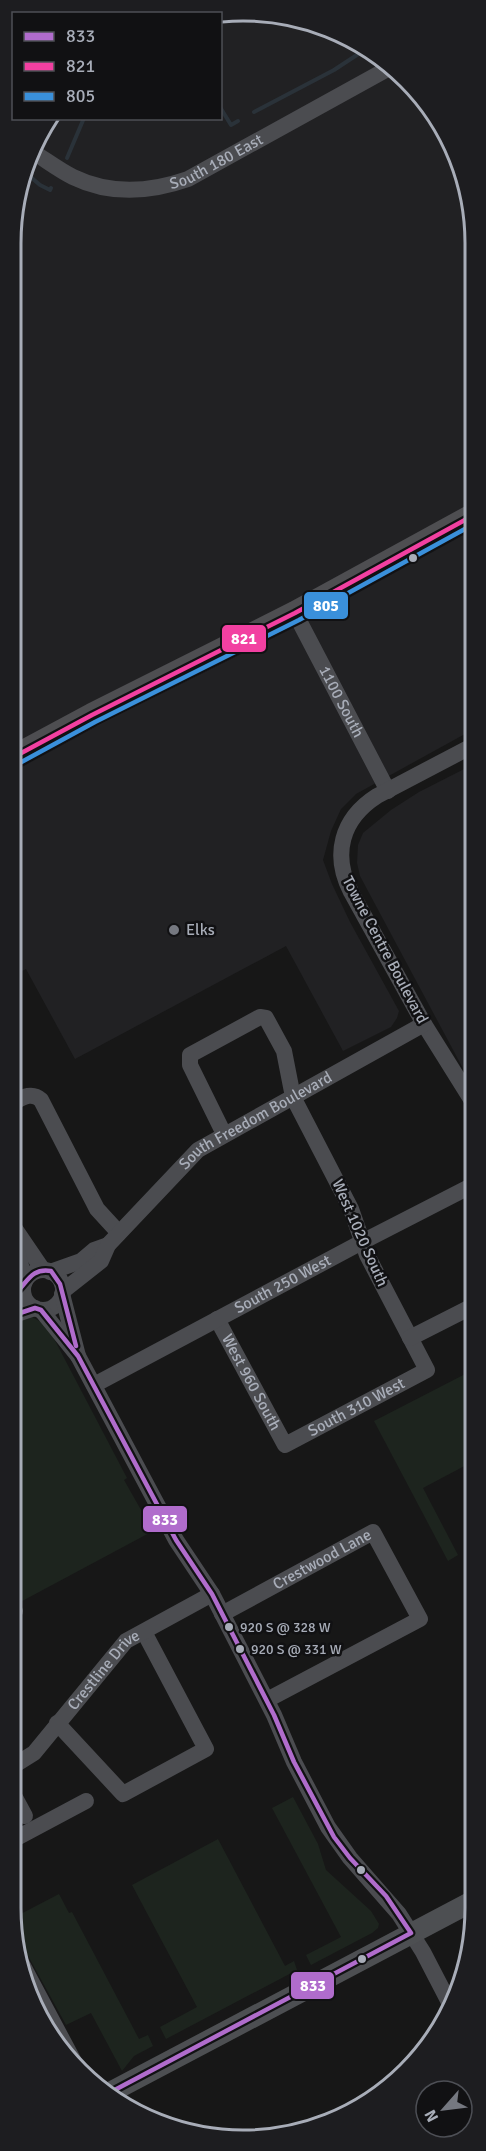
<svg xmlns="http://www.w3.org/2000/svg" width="486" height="2151" font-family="Signika,sans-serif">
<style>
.built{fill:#212123}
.green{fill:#1d241e}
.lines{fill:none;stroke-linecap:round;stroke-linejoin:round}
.stream{stroke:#2a3239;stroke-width:4}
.minor{stroke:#4b4c50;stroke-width:16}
.major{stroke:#4d4f52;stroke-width:21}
.highway{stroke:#4e4e51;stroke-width:24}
.bus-1-casing{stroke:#111113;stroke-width:9}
.bus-2-casing{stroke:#111113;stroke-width:9}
.bus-3-casing{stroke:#111113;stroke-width:9}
.bus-1{stroke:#b06ccc;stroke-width:4.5}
.bus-2{stroke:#f240a1;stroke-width:4.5}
.bus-3{stroke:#3a90db;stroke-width:4.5}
.bus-dot{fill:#a8adb8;stroke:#111113;stroke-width:2}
.poi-dot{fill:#757880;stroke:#111113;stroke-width:2}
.labels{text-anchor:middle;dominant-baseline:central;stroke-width:5;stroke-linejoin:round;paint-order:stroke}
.bus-label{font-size:14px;fill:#a8adb8;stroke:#111113;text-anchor:start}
.street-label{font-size:16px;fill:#a8adb8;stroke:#111113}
.poi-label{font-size:16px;fill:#a8adb8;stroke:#111113;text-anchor:start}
.rim{fill:none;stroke:#a8adb8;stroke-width:3}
.line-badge{stroke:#111113;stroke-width:2}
.badge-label{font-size:16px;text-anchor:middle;font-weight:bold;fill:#fff}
</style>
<rect width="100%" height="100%" fill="#171717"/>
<!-- built -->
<g class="built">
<polygon points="274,13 346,35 408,79 452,140 474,213 474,729 356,794 341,809 331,831 323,860 332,884 350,922 399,1011 397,1018 391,1027 343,1051 286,946 75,1059 26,969 12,976 13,212 42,126 49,118 220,118 221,16"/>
<polygon points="474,764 474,1089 360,876 357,863 358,845 363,833 391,810 419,792"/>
</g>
<!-- green -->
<g class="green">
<polygon points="32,1317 43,1323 51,1333 127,1478 124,1480 153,1531 11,1607 11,1323"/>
<polygon points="473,1370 473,1465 472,1462 423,1488 458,1555 448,1561 374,1421"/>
<polygon points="293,1797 318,1844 326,1870 371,1911 379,1924 378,1928 372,1933 311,1965 306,1955 341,1937 272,1808"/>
<polygon points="218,1839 285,1966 294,1961 297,1970 166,2039 160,2027 197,2007 132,1885"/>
<polygon points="59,1894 69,1913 72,1912 139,2039 148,2035 153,2046 134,2056 122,2071 91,2013 66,2025 15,1932 13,1918"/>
</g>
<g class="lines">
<!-- stream -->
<g class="stream">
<polyline points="220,107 231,125 238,121"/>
<polyline points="254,112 334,70 366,49"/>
<polyline points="67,158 84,118"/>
<polyline points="26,173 40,185 50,190 51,188"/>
</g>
<!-- minor -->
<g class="minor">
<path id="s1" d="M33,152C46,160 59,170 73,177C110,195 151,192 188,179L391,67"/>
<path id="s2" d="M295,613L388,791"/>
<path d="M11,1104C22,1098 31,1091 41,1100L97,1209L119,1233"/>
<path d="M474,1104L424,1024L351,892C332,855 341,819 377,796L474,745"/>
<polyline points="11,1223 43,1270"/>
<polyline points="11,1239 18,1254 25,1281"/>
<circle cx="43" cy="1290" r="20"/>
<polyline points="50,1272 81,1261 94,1250 108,1245"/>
<path id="s3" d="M63,1291L101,1261L108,1245L198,1150L424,1024"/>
<polyline points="62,1294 78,1356"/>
<polyline points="41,1310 78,1356 176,1540 212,1594 274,1715 294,1762 328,1827 350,1858 399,1914 423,1952 451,2006"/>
<polyline points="11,1316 35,1308"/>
<path id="s4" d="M217,1319L285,1445L427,1370L367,1255L351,1209L293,1097L284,1051L266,1018L260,1017L190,1055V1065L224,1134"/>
<polyline points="410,1338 473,1306"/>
<path id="s5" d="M94,1385L362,1242L473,1185"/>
<path id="s6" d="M222,1614L373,1532L420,1619L267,1700"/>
<polyline points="11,1616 15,1611"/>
<polyline points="57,1723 123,1794 206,1749 144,1632"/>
<path id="s7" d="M11,1766L18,1763L34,1753L126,1641L212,1594"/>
<polyline points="11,1790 25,1816"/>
<polyline points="11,1841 86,1801"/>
<polyline points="22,1964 78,2069"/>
</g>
<!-- major -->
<polyline class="major" points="109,2093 473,1901"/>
<!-- highway -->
<polyline class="highway" points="12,758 92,715 295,613 474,515"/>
<defs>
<g id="bus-1">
<path d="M11,1297C26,1287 29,1267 51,1271L60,1284L76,1346"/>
<polyline points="11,1316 35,1308 41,1310 78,1356 176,1540 212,1594 274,1715 294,1762 334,1837 350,1858 386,1896 411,1933 109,2093"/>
</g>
<polyline id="bus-2" points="12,758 92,715 295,613 474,515"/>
<polyline id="bus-3" points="16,765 95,722 299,620 474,524"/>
</defs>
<!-- bus-1 casing -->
<use href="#bus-1" class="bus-1-casing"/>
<!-- bus-2 casing -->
<use href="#bus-2" class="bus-2-casing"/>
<!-- bus-3 casing -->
<use href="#bus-3" class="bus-3-casing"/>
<!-- bus-1 -->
<use href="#bus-1" class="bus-1"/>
<!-- bus-2 -->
<use href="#bus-2" class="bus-2"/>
<!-- bus-3 -->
<use href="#bus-3" class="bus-3"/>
</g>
<!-- markers -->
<g class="bus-dot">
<circle cx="413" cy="558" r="5"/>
<circle cx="229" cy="1627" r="5"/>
<circle cx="240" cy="1649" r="5"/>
<circle cx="361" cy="1870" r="5"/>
<circle cx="362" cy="1959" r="5"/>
</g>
<circle class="poi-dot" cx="174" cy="930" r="6"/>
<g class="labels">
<!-- bus labels -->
<g class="bus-label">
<text x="240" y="1627">920 S @ 328 W</text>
<text x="251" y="1649">920 S @ 331 W</text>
</g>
<!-- street labels -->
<g class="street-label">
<text stroke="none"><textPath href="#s1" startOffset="198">South 180 East</textPath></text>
<text stroke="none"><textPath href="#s2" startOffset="100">1100 South</textPath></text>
<text transform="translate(385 950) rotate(62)">Towne Centre Boulevard</text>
<text stroke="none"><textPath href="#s3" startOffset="261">South Freedom Boulevard</textPath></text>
<text transform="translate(360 1233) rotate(66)">West 1020 South</text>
<text stroke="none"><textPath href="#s5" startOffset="214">South 250 West</textPath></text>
<text stroke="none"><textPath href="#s4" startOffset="72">West 960 South</textPath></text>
<text stroke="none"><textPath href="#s4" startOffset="224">South 310 West</textPath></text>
<text stroke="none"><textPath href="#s6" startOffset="114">Crestwood Lane</textPath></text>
<text stroke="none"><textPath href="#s7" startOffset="135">Crestline Drive</textPath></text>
</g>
<!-- poi labels -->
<g class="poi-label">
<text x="186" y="930">Elks</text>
</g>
</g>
<!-- crop -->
<path d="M0 0H486V2151H0ZM243 21H243A222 222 0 0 1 465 243V1908A222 222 0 0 1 243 2130H243A222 222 0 0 1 21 1908V243A222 222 0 0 1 243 21Z" fill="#1d1d20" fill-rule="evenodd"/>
<path class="rim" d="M243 21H243A222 222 0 0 1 465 243V1908A222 222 0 0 1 243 2130H243A222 222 0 0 1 21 1908V243A222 222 0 0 1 243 21Z"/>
<g class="line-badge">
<rect x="303" y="591" width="46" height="29" rx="6" fill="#3a90db"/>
<rect x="221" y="624" width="46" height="29" rx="6" fill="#f240a1"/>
<rect x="142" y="1505" width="46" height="28" rx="6" fill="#b06ccc"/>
<rect x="290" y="1971" width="45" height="29" rx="6" fill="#b06ccc"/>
</g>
<g class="badge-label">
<text x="326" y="611">805</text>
<text x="244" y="644">821</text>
<text x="165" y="1525">833</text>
<text x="313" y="1991">833</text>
</g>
<!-- legend -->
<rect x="12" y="12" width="210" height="108" fill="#111113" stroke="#4d4f55" stroke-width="1.5"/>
<rect x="24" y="32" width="30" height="9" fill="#b06ccc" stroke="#4d4f55" stroke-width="1.5"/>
<text x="66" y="42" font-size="18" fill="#a8adb8">833</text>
<rect x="24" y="62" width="30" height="9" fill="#f240a1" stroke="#4d4f55" stroke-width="1.5"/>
<text x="66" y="72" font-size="18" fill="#a8adb8">821</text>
<rect x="24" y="92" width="30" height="9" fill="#3a90db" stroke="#4d4f55" stroke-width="1.5"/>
<text x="66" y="102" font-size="18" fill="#a8adb8">805</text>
<!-- north arrow -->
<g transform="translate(444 2109) rotate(242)"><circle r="28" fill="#111113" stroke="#4d4f55" stroke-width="1.5"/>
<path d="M0-4.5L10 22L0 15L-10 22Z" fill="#757880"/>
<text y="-9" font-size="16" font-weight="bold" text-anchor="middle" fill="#a8adb8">N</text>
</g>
</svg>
